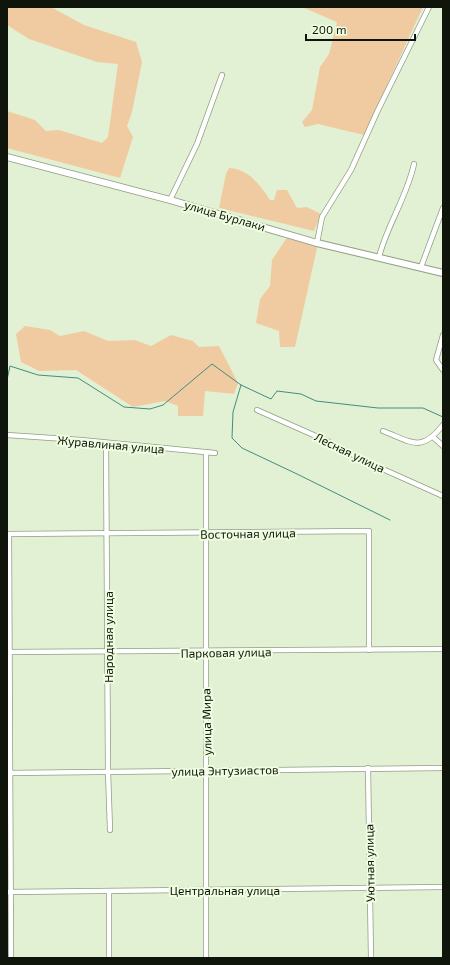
<svg xmlns="http://www.w3.org/2000/svg" width="450" height="965" font-family="'Exo 2',sans-serif">
<style>
.green{fill:#f0cba1}
.lines{fill:none;stroke-linecap:round;stroke-linejoin:round}
.stream{stroke:#438c83;stroke-width:1}
.street-casing{stroke:#909e83;stroke-width:6}
.secondary-casing{stroke:#909e83;stroke-width:8}
.street{stroke:#fff;stroke-width:4.5}
.secondary{stroke:#fff;stroke-width:6}
.labels{text-anchor:middle;dominant-baseline:central;stroke-width:4;stroke-linejoin:round;paint-order:stroke}
.street-label{font-size:12px;fill:#10150b;stroke:#effee1}
</style>
<rect width="100%" height="100%" fill="#e2f1d3"/>
<!-- green -->
<g class="green">
<polygon points="7,7 51,7 84,25 136,42 142,62 132,112 127,126 133,137 120,178 7,148 7,111 35,120 46,131 59,130 102,143 108,137 118,64 97,62 29,39 7,25"/>
<polygon points="302,7 423,7 364,135 318,124 305,127 302,122 312,110 320,67 329,54 337,22"/>
<path d="M229,168C249,169 260,185 270,200H274L277,190H287L297,208L307,207L321,214L314,231L219,208L226,174Z"/>
<polygon points="288,236 314,244 317,248 295,347 280,347 279,331 256,323 260,299 270,286 272,260"/>
<polygon points="25,326 50,330 60,336 84,331 108,341 135,340 151,346 171,335 193,341 199,347 219,346 238,383 234,394 205,391 203,416 178,416 178,406 165,401 133,407 76,370 39,371 21,362 16,334"/>
</g>
<g class="lines">
<!-- stream -->
<g class="stream">
<polyline points="7,380 10,366 38,375 78,378 124,407 150,409 163,405 212,364 241,385 271,399 277,391 301,394 316,401 378,408 423,408 443,417"/>
<polyline points="241,385 233,412 232,438 242,448 297,474 390,520"/>
</g>
<defs>
<g id="street">
<polyline points="170,200 197,144 222,75"/>
<polyline points="317,243 322,217 351,170 378,110 429,7"/>
<path d="M379,257C387,225 407,197 414,164"/>
<polyline points="421,267 443,208"/>
<polyline points="443,335 436,360 443,370"/>
<polyline points="257,410 327,441 367,462 443,496"/>
<path d="M383,431C412,442 421,453 443,425"/>
<polyline points="7,435 81,440 215,453"/>
<polyline points="433,437 443,446"/>
<polyline points="106,443 108,771 110,830"/>
<polyline points="7,534 369,531 369,650"/>
<polyline points="9,534 11,958"/>
<polyline points="7,652 443,649"/>
<polyline points="368,768 371,958"/>
<polyline points="7,773 443,768"/>
<polyline points="7,892 443,887"/>
<polyline points="109,958 109,892"/>
<polyline points="206,958 206,452"/>
</g>
<polyline id="secondary" points="7,157 170,200 317,243 443,273"/>
</defs>
<!-- street casing -->
<use href="#street" class="street-casing"/>
<!-- secondary casing -->
<use href="#secondary" class="secondary-casing"/>
<!-- street -->
<use href="#street" class="street"/>
<!-- secondary -->
<use href="#secondary" class="secondary"/>
</g>
<g class="labels">
<!-- street labels -->
<g class="street-label">
<text transform="translate(225 215) rotate(16)">улица Бурлаки</text>
<text transform="translate(111 444) rotate(5)">Журавлиная улица</text>
<text transform="translate(350 452) rotate(26)">Лесная улица</text>
<text transform="translate(248 533) rotate(-1)">Восточная улица</text>
<text transform="translate(108 637) rotate(-90)">Народная улица</text>
<text transform="translate(226 652) rotate(-1)">Парковая улица</text>
<text transform="translate(206 722) rotate(-91)">улица Мира</text>
<text transform="translate(225 770) rotate(-1)">улица Энтузиастов</text>
<text transform="translate(369 863) rotate(-91)">Уютная улица</text>
<text x="225" y="890">Центральная улица</text>
</g>
</g>
<!-- border -->
<rect width="450" height="965" fill="none" stroke="#10150b" stroke-width="16"/>
<!-- scale -->
<path d="M306 34v6h109v-6" fill="none" stroke="#10150b" stroke-width="2"/>
<text x="312" y="34" font-size="12" fill="#10150b" stroke="#effee1" stroke-width="3" paint-order="stroke">200 m</text>
</svg>
